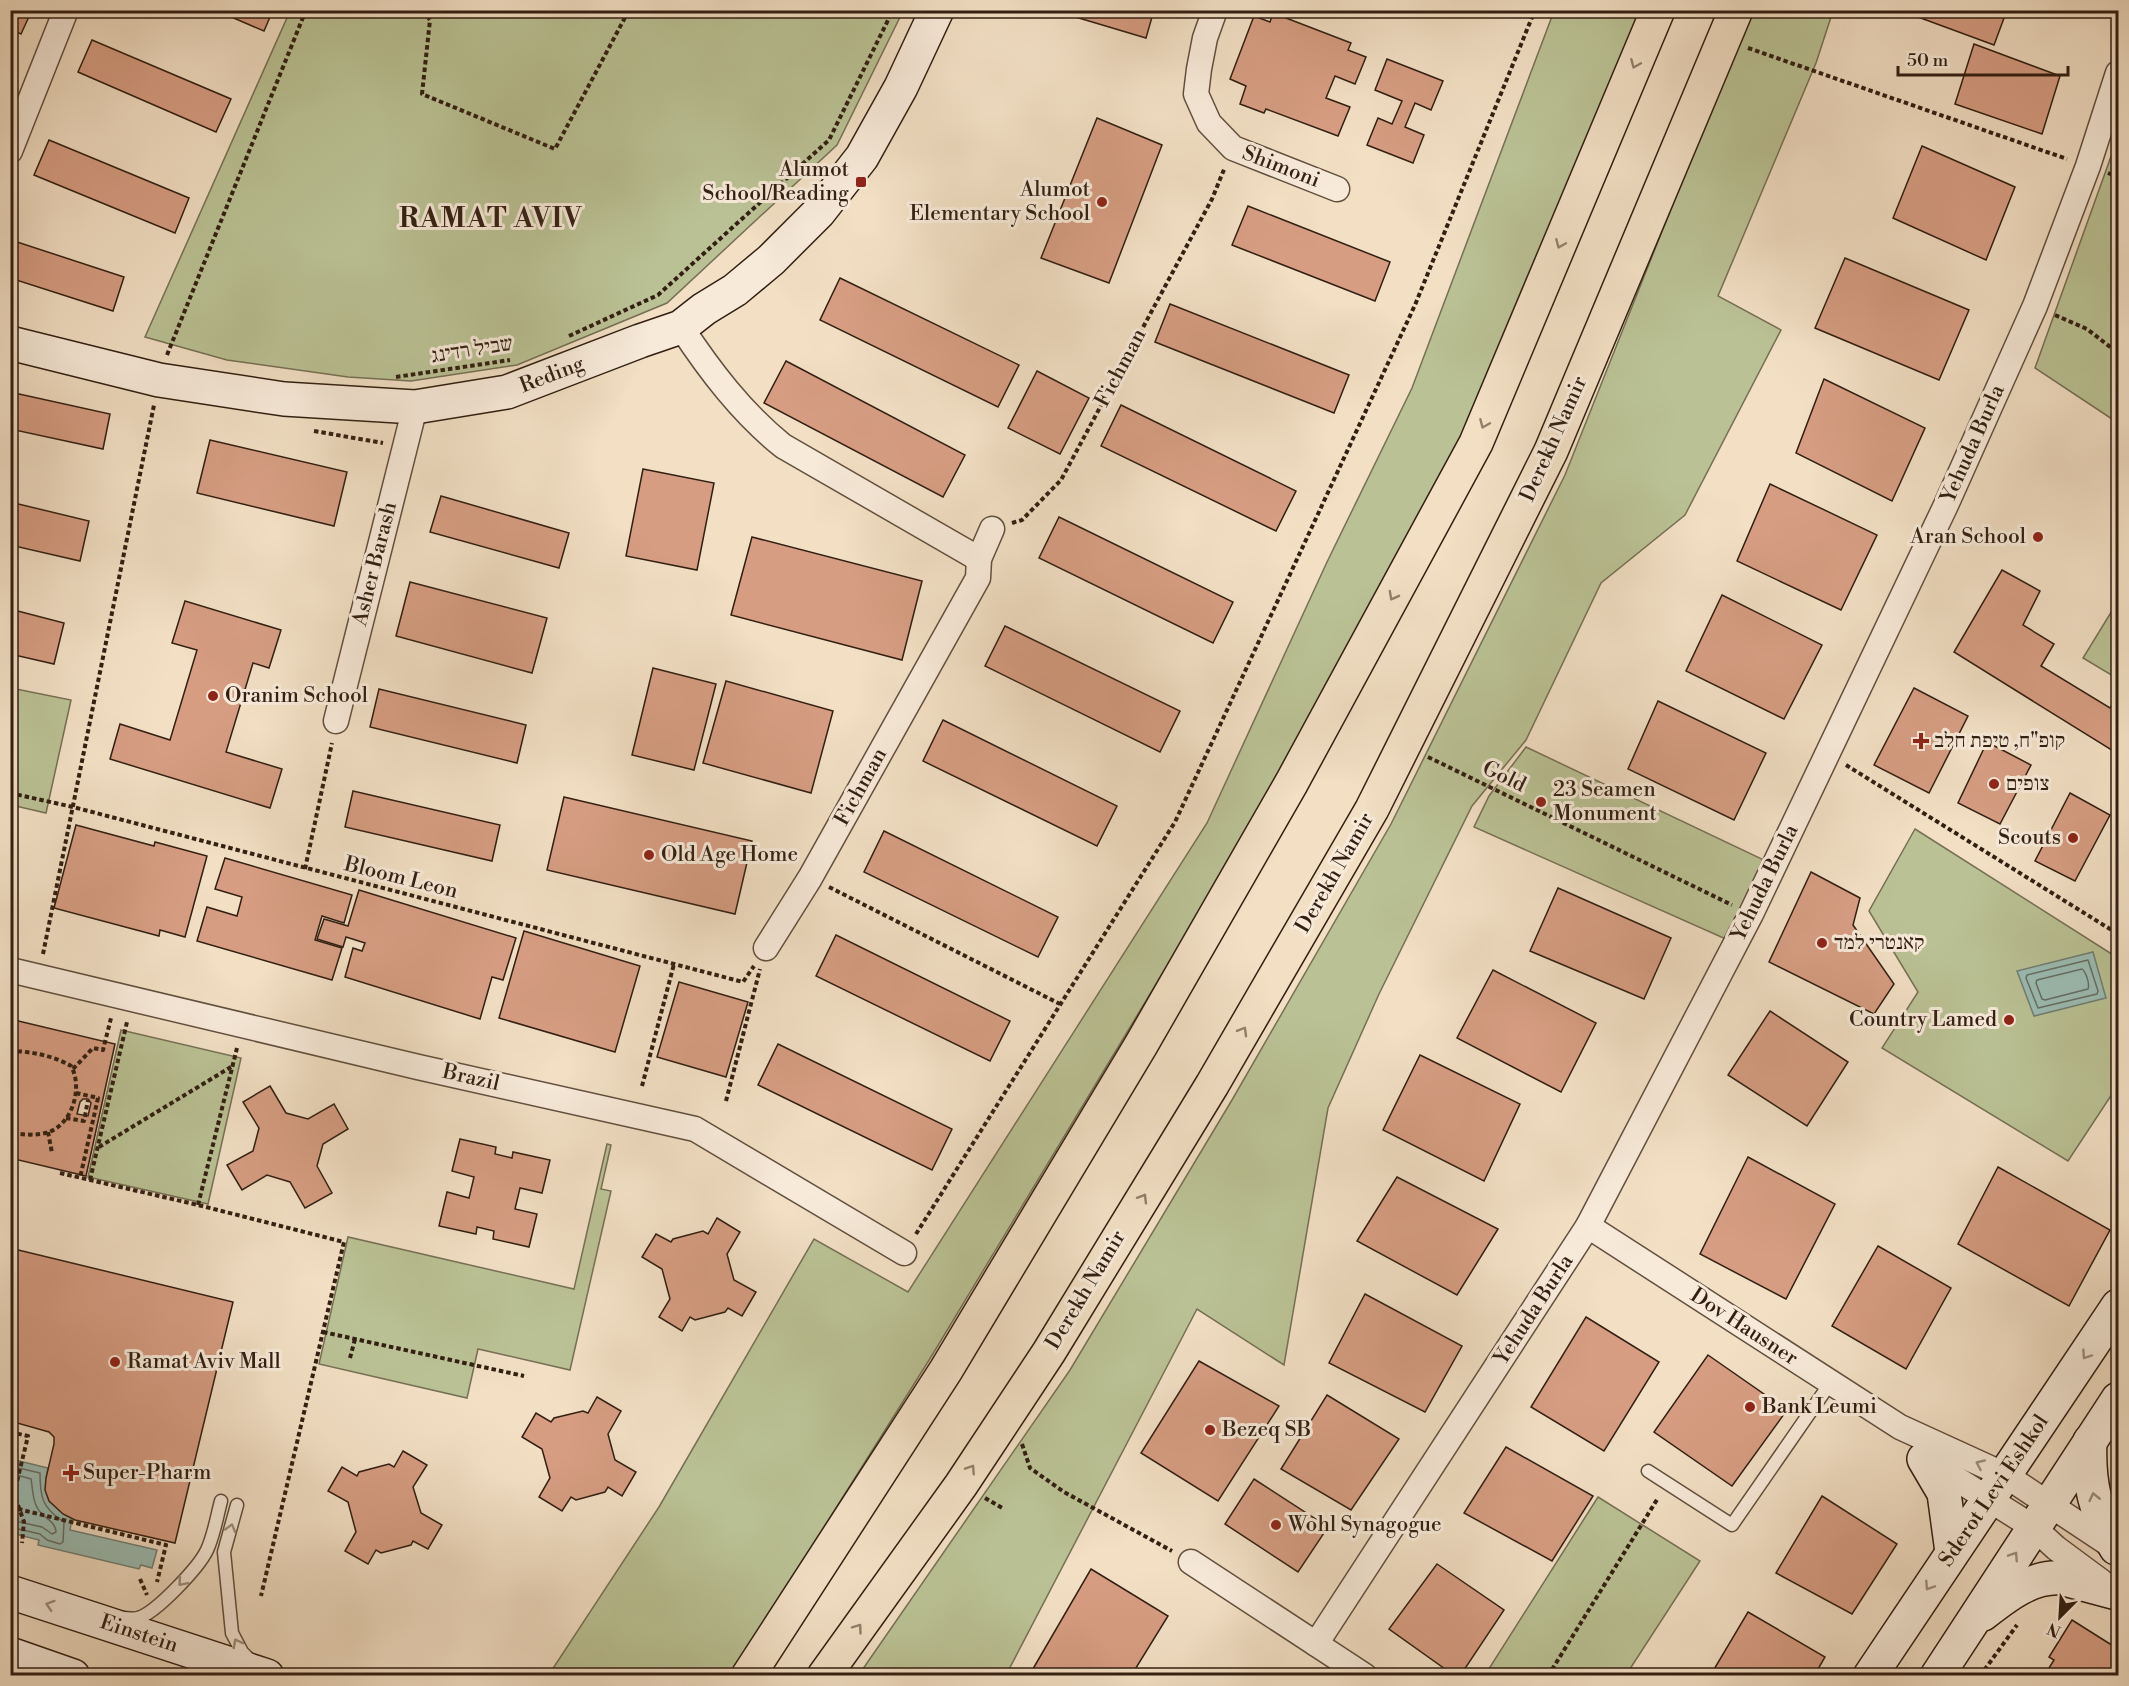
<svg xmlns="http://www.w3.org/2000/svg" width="2129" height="1686" font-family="'Libre Bodoni','Frank Ruhl Libre',serif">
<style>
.green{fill:#bac295;stroke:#767054;stroke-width:1.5}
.water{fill:#9bbdb4;stroke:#717e73;stroke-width:1.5}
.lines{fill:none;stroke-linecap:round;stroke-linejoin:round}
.shore{stroke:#666e63;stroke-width:1.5}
.building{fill:#d69d82;stroke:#321f12;stroke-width:1.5;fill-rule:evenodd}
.lane-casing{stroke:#624f3e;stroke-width:15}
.street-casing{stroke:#624f3e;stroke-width:27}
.secondary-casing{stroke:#321f12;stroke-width:36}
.highway-casing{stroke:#321f12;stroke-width:36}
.path{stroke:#321f12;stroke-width:4;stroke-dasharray:4.5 3;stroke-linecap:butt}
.lane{stroke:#f7ead9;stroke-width:12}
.street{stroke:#f7ead9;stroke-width:24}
.secondary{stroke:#f7ead9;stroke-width:33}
.highway{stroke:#f2dfc4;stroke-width:33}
.oneway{stroke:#927f6b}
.oneway2{stroke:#9e8f7f}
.poi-dot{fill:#8f2418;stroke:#f7ead9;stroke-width:2}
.labels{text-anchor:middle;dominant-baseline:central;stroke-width:6;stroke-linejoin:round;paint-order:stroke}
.street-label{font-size:21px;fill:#321f12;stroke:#f7ead9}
.poi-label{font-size:21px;fill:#321f12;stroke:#f7ead9;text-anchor:start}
.district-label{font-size:27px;font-weight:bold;letter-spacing:1.5px;fill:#321f12;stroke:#f7ead9}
</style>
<rect width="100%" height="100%" fill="#f2dfc4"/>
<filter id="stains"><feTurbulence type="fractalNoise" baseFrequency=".00333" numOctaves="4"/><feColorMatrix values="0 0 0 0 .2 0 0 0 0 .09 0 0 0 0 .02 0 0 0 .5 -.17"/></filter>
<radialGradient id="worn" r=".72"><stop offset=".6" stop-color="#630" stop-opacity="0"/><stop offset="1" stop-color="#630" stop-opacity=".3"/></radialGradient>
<!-- green -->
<g class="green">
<polygon points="290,11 290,10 903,11 837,145 667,303 517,365 411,381 348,377 227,360 145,337"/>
<polygon points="1554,11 1646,11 1465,435 1243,840 931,1357 731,1675 548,1676 659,1507 814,1239 908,1292 1207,823 1327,562 1412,388"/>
<polygon points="1763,11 1833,11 1816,63 1718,296 1781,330 1685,515 1601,583 1526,740 1472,806 1379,994 1328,1108 1284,1365 1197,1309 1006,1675 858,1676 1070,1370 1232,1100 1391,824 1565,475 1747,18"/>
<polygon points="2118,137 2118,423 2035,368"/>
<polygon points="2118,601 2118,679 2083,658"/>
<polygon points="11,688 71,700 46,813 11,805"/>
<polygon points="1526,747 1766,861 1728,940 1474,827 1489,796"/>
<polygon points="1915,829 2118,958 2118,1085 2068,1161 1882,1048 1918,992 1869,911"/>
<polygon points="121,1030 241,1058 208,1204 88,1177"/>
<polygon points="607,1144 611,1145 601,1189 611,1191 570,1370 478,1349 467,1398 319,1364 348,1237 574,1289"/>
<polygon points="1598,1497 1700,1561 1626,1675 1485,1675"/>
</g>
<!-- water -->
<g class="water">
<polygon points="2093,952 2106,998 2034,1016 2017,971"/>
<path d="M11,1459L48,1468C42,1493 50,1507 72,1518L70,1530L157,1550L152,1568L141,1565L139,1569L38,1545L39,1540L11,1533Z"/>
</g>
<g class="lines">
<!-- shore -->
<g class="shore">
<polygon points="2088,960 2098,991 2097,994 2038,1008 2026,978 2027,975"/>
<path d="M2082,969C2086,972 2090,984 2088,989L2045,1000L2042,999L2036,983L2037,980Z"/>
<path d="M10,1466L40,1473C40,1497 42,1508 64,1522L63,1542L60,1544L47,1540L40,1534L10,1527"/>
<path d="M10,1473L31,1479C33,1489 32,1500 38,1509C43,1518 56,1521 56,1532L52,1534L42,1527L10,1520"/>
</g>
</g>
<!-- building -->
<g class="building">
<polygon points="10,10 32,10 21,34 10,29"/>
<polygon points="215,10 273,10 264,31"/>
<polygon points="1052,10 1154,10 1146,38"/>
<polygon points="1899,10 2007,10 1994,45"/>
<polygon points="1273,13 1351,43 1348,50 1366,57 1355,84 1335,76 1326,98 1350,107 1338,136 1266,109 1264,113 1240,104 1246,86 1230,79 1254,16 1270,22"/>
<polygon points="92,40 231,99 216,132 78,72"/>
<polygon points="1974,44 2060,76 2042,134 1955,104"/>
<polygon points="1387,59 1443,81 1431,110 1415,103 1405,127 1424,135 1413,163 1367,145 1378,118 1392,124 1402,101 1375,90"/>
<polygon points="1097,118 1162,145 1109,283 1041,258"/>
<polygon points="49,140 189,198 175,233 34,175"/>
<polygon points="1922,146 2015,187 1986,260 1893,218"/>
<polygon points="1248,206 1390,262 1375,301 1232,245"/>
<polygon points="11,240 124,277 113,311 10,278"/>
<polygon points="1845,258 1969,310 1939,380 1815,328"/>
<polygon points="840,278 1019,365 998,407 820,320"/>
<polygon points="1170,304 1349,375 1334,413 1155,342"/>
<polygon points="786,361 965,455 943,497 764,403"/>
<polygon points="1037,371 1089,398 1060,454 1008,428"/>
<polygon points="1824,379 1925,428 1892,501 1796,453"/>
<polygon points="10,392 110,414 103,449 10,429"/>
<polygon points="1121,405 1296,491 1276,531 1101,446"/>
<polygon points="210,440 347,472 334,526 197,493"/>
<polygon points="643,469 714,483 697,570 626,556"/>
<polygon points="1770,484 1877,535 1841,610 1737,561"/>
<polygon points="441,496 569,533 559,568 430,532"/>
<polygon points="10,502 89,521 80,561 10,545"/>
<polygon points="1059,517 1233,602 1213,643 1039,558"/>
<polygon points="752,537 922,581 902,660 731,615"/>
<polygon points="2002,570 2040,591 2023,625 2054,644 2041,666 2110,708 2118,694 2118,754 1954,652"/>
<polygon points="410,582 547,618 532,673 396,636"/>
<polygon points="1722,595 1822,645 1784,719 1686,671"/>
<polygon points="185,601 281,630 269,668 253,663 226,752 282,769 270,808 110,759 120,724 170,740 197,650 172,643"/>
<polygon points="10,609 64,623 54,664 10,654"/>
<polygon points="1005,626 1180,711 1160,752 985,666"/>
<polygon points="653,668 716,684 694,770 632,755"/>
<polygon points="726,681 833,711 811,793 703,763"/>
<polygon points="1914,688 1968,716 1929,793 1874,765"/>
<polygon points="379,689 526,725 517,763 370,727"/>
<polygon points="1658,701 1766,753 1734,820 1628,769"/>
<polygon points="943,720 1117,806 1097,846 923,761"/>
<polygon points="1987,742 2031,765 2000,824 1958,803"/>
<polygon points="353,791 500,825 492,861 345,827"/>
<polygon points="2070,793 2110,815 2075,881 2035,861"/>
<polygon points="564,797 752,841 735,914 547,870"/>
<polygon points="76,825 154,846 155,842 207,856 185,937 160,930 159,936 54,908"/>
<polygon points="884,831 1058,917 1038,957 864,872"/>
<polygon points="225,858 352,895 344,923 322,916 315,940 342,948 332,980 197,941 207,907 237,916 242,897 215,889"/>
<polygon points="1811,872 1860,898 1853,925 1894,984 1874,1014 1769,962"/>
<polygon points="1558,888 1671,938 1644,999 1530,951"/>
<polygon points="359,890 516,938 503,980 492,977 480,1019 345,977 353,948 362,951 365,943 346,937 343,947 317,939 324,919 348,926"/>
<polygon points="524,931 640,966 615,1052 499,1018"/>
<polygon points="836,935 1010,1021 990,1061 816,976"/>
<polygon points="1493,970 1596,1023 1561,1092 1457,1038"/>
<polygon points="679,982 748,1002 726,1077 657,1057"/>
<polygon points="1770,1011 1848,1062 1807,1126 1728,1075"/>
<path d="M10,1019L115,1044L86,1176L10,1158ZM83,1099H88L91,1103L88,1116L77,1114L80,1102Z"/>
<polygon points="778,1044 952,1129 932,1170 758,1085"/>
<polygon points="1420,1055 1520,1104 1484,1181 1383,1130"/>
<polygon points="270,1086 286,1113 308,1119 334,1104 348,1129 323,1144 317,1166 332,1193 305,1208 290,1182 267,1175 242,1190 227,1165 253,1151 259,1128 243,1102"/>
<polygon points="460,1139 496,1147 495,1154 512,1158 513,1152 550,1160 542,1193 520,1188 515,1209 537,1214 529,1247 493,1239 494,1231 477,1227 476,1234 439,1226 447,1192 469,1198 474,1177 452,1171"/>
<polygon points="1748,1157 1835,1204 1786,1299 1700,1254"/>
<polygon points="1998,1167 2110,1230 2069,1306 1958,1244"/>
<polygon points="1397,1177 1498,1229 1457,1295 1357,1241"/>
<polygon points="717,1218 740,1232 727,1254 734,1280 756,1292 742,1316 728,1308 725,1312 695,1320 690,1317 682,1331 659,1317 670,1299 662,1269 642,1257 656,1234 671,1242 673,1239 703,1231 708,1234"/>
<polygon points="1878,1246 1951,1288 1906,1369 1832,1326"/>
<polygon points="10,1248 233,1302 175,1543 75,1520 63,1514 49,1501 45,1490 46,1478 54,1444 54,1437 49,1432 10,1421"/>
<polygon points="1365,1294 1462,1346 1425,1412 1329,1363"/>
<polygon points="1586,1317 1659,1362 1604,1451 1531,1407"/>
<polygon points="1708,1355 1787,1410 1732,1486 1654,1432"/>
<polygon points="1199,1361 1279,1406 1218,1501 1141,1453"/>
<polygon points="1327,1395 1399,1439 1351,1510 1281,1469"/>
<polygon points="597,1397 621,1411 608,1434 615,1460 636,1472 622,1496 608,1487 605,1492 576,1500 571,1497 562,1511 539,1497 550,1478 542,1449 522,1437 536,1413 551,1422 554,1418 583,1411 588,1413"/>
<polygon points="1506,1447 1593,1496 1552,1561 1464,1513"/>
<polygon points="403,1451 427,1465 413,1487 421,1513 442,1525 428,1549 413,1541 411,1545 381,1553 376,1550 368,1564 345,1551 356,1532 348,1502 328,1491 342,1467 357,1476 359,1472 389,1464 394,1467"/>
<polygon points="1254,1479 1328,1527 1298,1572 1225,1524"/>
<polygon points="1822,1496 1897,1544 1852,1614 1776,1573"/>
<polygon points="1437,1564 1504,1610 1460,1676 1455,1676 1389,1629"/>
<polygon points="1091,1569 1168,1616 1131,1676 1032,1676 1030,1674"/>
<polygon points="1748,1612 1825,1657 1814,1676 1710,1676"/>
<polygon points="2072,1620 2118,1649 2118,1676 2044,1676 2054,1660 2049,1657"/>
</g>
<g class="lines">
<defs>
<g id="lane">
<polyline points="1648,1471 1732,1525 1831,1382"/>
<polyline points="237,1505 224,1552 232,1633 242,1652 251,1661"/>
<path d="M123,1618C128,1618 133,1619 138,1618C156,1613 199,1567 207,1550C214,1535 217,1516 221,1501"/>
</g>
<g id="street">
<polyline points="1215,10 1205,38 1199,69 1196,94 1209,123 1233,148 1337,189"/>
<polyline points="10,151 66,10"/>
<path d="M681,327C710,371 742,413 783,446L979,559"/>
<polyline points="336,721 415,407"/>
<polyline points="766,948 810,878 978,578 979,559 992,529"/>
<polyline points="10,970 418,1067 695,1129 904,1253"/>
<polyline points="1588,1226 1900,1427 2005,1475 2115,1548"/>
<polyline points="1928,1461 2033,1527 2056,1548 2106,1585"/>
<polyline points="1191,1562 1365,1676"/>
<polyline points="1316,1644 1588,1226 1751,914 1946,505 2035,306 2088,166 2118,73"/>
</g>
<g id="secondary">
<polyline points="10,343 159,380 284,399 415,407 507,392 640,341 681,327 704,309 735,290 771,260 819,212 862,157 901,87 937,10"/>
<path d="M2090,1441C2088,1483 2095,1512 2116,1548"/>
<polyline points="1924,1459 1944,1493 1952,1552"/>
<polyline points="10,1592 267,1676"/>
<path d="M1983,1614C2006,1596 2031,1576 2061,1578L2117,1593"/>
<polyline points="10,1654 73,1676"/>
<polyline points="1870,1676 2118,1306"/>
<polyline points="1937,1676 2118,1399"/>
</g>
<g id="highway">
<polyline points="748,1676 946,1370 1141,1045 1292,782 1476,443 1658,10"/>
<polyline points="824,1676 961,1485 1049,1352 1212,1085 1372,809 1551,451 1736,10"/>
</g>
</defs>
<!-- lane casing -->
<use href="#lane" class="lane-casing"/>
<!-- street casing -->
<use href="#street" class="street-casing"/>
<!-- secondary casing -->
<use href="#secondary" class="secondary-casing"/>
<!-- highway casing -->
<use href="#highway" class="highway-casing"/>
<!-- path -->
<g class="path">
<polyline points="423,10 430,20 422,94 555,149 629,10"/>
<polyline points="1748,48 2067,159"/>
<polyline points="2108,173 2118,177"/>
<polyline points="2055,315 2087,329 2118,353"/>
<polyline points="569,336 658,295 829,140 893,10"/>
<polyline points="167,355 306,10"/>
<polyline points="396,377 510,360"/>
<polyline points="314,431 383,443"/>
<polyline points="1012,523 1022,520 1061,480 1212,199 1225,167"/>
<polyline points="1428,757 1732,905"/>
<polyline points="1846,765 2118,934"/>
<polyline points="10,793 73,807 743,982 754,966"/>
<polyline points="305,869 332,743"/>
<polyline points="829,887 1060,1004"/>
<polyline points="43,954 154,405"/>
<path d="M10,1051C30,1051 54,1056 71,1066C83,1087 73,1123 49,1132C38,1136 21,1135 10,1132"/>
<polyline points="73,1069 93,1048 103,1050 111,1018"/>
<polyline points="642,1086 674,964"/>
<polyline points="76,1093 98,1098 80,1178"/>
<polyline points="726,1101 760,969"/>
<polyline points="66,1118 84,1121 88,1100"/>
<polyline points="48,1132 52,1153"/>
<polyline points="99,1147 231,1067"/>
<polyline points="60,1173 198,1205 344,1242 261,1596"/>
<polyline points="90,1180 127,1022"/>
<polyline points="198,1205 237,1048"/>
<polyline points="916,1234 1175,822 1415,305 1535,10"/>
<polyline points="323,1332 524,1376"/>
<polyline points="350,1358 355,1339"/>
<polyline points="10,1432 28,1436 14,1494 24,1522 22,1543"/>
<polyline points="1022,1444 1030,1468 1064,1492 1172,1551"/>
<polyline points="985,1498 1004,1509"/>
<polyline points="18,1509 166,1545 157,1582"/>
<polyline points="140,1579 147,1595"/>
<polyline points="1548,1676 1658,1498"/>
<polyline points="1980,1676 2017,1625"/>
</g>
<!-- lane -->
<use href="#lane" class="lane"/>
<!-- street -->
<use href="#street" class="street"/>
<!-- secondary -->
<use href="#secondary" class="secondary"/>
<!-- highway -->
<use href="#highway" class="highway"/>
</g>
<!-- one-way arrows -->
<defs><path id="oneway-chevron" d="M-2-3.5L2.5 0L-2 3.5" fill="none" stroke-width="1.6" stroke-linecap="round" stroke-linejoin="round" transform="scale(1.5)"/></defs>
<g class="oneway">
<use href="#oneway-chevron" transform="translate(1635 64) rotate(113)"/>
<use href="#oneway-chevron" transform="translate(1560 244) rotate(113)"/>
<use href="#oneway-chevron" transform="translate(1484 424) rotate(113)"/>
<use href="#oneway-chevron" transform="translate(1393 596) rotate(118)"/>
<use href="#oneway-chevron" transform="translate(1243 1031) rotate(-60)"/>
<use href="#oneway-chevron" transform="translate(1143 1198) rotate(-59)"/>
<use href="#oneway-chevron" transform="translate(971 1469) rotate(-57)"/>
<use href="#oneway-chevron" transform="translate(858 1628) rotate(-54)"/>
</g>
<g class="oneway2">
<use href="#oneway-chevron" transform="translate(2086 1355) rotate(124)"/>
<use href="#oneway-chevron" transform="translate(1980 1464) rotate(-156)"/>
<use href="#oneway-chevron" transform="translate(2094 1497) rotate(-103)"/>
<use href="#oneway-chevron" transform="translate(231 1528) rotate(-74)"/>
<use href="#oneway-chevron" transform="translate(2014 1556) rotate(-57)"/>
<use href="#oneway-chevron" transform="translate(182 1582) rotate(130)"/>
<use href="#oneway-chevron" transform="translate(1929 1586) rotate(123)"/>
<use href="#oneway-chevron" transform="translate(50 1605) rotate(-162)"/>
<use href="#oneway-chevron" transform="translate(237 1643) rotate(-118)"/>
</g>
<!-- markers -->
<g class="poi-dot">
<rect x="855" y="176" width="12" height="12" rx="3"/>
<circle cx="1102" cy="202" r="6"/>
<circle cx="2038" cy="537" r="6"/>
<circle cx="213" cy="696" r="6"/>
<path d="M1918 732h6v6h6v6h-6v6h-6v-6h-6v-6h6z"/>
<circle cx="1994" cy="784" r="6"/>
<circle cx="1541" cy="802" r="6"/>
<circle cx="2073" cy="838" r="6"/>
<circle cx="649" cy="855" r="6"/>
<circle cx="1822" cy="943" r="6"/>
<circle cx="2009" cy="1020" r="6"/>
<circle cx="115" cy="1362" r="6"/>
<circle cx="1750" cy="1407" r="6"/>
<circle cx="1210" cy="1430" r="6"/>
<path d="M68 1464h6v6h6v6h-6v6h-6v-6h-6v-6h6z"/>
<circle cx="1276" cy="1525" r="6"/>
</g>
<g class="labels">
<!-- street labels -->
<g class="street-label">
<text transform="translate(1281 167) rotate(21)">Shimoni</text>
<text transform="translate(472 350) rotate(-9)">שביל רדינג</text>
<text transform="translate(1121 368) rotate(-62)">Fichman</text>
<text transform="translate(552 375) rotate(-21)">Reding</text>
<text transform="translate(1554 439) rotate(-66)">Derekh Namir</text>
<text transform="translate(1973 444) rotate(-66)">Yehuda Burla</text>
<text transform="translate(375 564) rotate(-76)">Asher Barash</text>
<text transform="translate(1504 777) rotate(26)">Gold</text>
<text transform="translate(861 787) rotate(-61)">Fichman</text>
<text transform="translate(1335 873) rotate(-60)">Derekh Namir</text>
<text transform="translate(401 878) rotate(14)">Bloom Leon</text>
<text transform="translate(1765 883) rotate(-64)">Yehuda Burla</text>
<text transform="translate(471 1078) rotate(13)">Brazil</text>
<text transform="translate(1086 1290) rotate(-59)">Derekh Namir</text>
<text transform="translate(1534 1310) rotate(-57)">Yehuda Burla</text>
<text transform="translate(1744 1327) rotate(33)">Dov Hausner</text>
<text transform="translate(1994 1491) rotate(-56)">Sderot Levi Eshkol</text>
<text transform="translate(139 1634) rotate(18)">Einstein</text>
</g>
<!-- poi labels -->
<g class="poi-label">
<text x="849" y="170" text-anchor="end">Alumot<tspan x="849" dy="24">School/Reading</tspan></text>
<text x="1090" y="190" text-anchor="end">Alumot<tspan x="1090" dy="24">Elementary School</tspan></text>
<text x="2026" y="537" text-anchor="end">Aran School</text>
<text x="225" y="696">Oranim School</text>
<text x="1934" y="741">קופ"ח, טיפת חלב</text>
<text x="2006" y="784">צופים</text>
<text x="1553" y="790">23 Seamen<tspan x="1553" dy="24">Monument</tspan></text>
<text x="2061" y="838" text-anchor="end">Scouts</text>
<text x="661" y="855">Old Age Home</text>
<text x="1834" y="943">קאנטרי למד</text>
<text x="1997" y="1020" text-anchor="end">Country Lamed</text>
<text x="127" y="1362">Ramat Aviv Mall</text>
<text x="1762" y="1407">Bank Leumi</text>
<text x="1222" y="1430">Bezeq SB</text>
<text x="83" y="1473">Super-Pharm</text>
<text x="1288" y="1525">Wohl Synagogue</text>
</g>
<!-- district labels -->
<g class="district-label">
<text x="491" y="219">RAMAT AVIV</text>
</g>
</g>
<!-- margin -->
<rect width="2129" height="1686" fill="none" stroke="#f2dfc4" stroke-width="36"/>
<rect x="12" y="12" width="2105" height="1662" fill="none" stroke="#321f12" stroke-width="3"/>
<rect x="18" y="18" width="2093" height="1650" fill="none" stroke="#321f12" stroke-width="1.5"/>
<!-- north arrow -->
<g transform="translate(2060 1617) rotate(204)" stroke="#f7ead9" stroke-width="4.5" paint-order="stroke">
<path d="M0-4.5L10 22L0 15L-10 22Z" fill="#321f12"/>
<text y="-9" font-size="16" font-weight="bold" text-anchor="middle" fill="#321f12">N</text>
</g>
<!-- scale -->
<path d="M1898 66v9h170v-9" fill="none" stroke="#321f12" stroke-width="3"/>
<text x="1907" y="66" font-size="18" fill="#321f12" stroke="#f7ead9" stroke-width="4.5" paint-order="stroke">50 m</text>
<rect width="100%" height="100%" filter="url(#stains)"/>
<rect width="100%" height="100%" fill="url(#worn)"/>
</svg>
